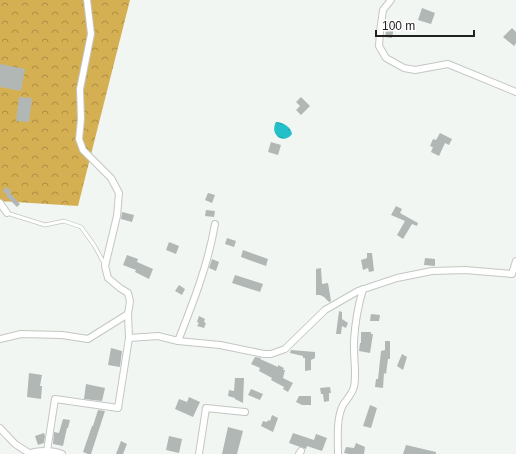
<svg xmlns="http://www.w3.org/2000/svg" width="516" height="454" font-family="Arial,sans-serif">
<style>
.forest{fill:url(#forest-crowns)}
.water{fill:url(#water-ripples)}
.building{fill:#b1b7b5}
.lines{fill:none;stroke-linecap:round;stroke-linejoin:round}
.service-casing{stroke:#c3c7c2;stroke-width:4.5}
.minor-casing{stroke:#c3c7c2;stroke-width:8}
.service{stroke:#fff;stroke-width:3}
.minor{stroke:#fff;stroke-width:6}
</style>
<defs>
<pattern id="forest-crowns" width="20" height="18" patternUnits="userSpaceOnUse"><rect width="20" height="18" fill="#d5b053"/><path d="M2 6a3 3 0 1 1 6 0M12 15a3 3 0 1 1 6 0" fill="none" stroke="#ac8f44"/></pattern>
<pattern id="water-ripples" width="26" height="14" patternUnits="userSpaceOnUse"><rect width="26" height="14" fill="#23c0c9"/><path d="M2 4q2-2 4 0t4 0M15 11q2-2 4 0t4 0" fill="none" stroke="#1e9ca3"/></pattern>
</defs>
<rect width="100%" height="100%" fill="#f2f6f2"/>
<!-- forest -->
<polygon class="forest" points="0,0 130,0 78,206 0,201"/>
<!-- water -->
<path class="water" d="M276,122C283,122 291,127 292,134C284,145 269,135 276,122Z"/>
<!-- building -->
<g class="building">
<polygon points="422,8 435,13 431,24 418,20"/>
<polygon points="388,21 395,22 392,38 385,37"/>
<polygon points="512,28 516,32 516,43 514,46 503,37"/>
<polygon points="0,64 25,69 21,91 0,87"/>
<polygon points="19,97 32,98 29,122 16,121"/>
<polygon points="301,97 310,106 301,115 296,110 300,106 296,102"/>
<polygon points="440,133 452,139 449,145 445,143 439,156 431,152 433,147 430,146 433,139 436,140"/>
<polygon points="271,142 281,145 278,155 268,152"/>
<polygon points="5,187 11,190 10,193 20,204 17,207 6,196 7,194 3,192"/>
<polygon points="208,193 215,195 212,203 205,200"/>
<polygon points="396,206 402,209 400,213 418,223 417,226 412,224 403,239 397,235 405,221 391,215"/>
<polygon points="206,210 215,211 214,217 205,216"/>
<polygon points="122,212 134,215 132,222 121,219"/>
<polygon points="227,238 236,241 234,247 225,244"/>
<polygon points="169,242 179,246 176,254 166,250"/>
<polygon points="243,250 268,259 266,266 241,257"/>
<polygon points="367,253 372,253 374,271 369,272 368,268 363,270 361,260 367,258"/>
<polygon points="127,255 138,259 137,262 153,269 149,279 135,272 136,270 123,265"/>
<polygon points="425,258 435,259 435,266 424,265"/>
<polygon points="212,259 219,262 216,271 209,268"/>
<polygon points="321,268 322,284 328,283 331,301 329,302 324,297 320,295 316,295 316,269"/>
<polygon points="235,275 263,284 260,292 232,283"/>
<polygon points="179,285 185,289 182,295 175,291"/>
<polygon points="339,311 342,312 342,319 348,323 346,328 342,326 341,334 336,334"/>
<polygon points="371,314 380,315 379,321 370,321"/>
<polygon points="199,316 205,319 204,322 206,323 204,328 197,326 199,323 197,322"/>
<polygon points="361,332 371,332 371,334 373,334 370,353 359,351 360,343 361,343"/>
<polygon points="385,341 390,341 390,359 388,359 386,374 384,373 383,388 375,387 376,379 378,379 381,351 385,350"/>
<polygon points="111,348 122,351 120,367 108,365"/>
<polygon points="291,350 315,352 315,358 311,360 311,370 305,371 305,358 303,358 303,356 290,353"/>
<polygon points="402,354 407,357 403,370 397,366"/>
<polygon points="255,357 261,358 260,359 278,367 278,365 284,368 283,370 285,370 283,378 293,383 288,392 283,389 284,387 271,380 272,378 259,371 260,368 251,364"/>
<polygon points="29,373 42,375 40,386 42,386 41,399 27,397"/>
<polygon points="235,378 244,378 243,403 235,399 235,398 228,396 229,390 234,391"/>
<polygon points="86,384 105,388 102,401 84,399"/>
<polygon points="330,387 331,393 329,393 329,401 324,402 323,394 321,394 320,388"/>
<polygon points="251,389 263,394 260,400 248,395"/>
<polygon points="299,396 311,396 311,405 302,405 296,402"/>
<polygon points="189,397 200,402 193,417 175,409 179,399 187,402"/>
<polygon points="370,405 377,408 371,428 363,426"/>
<polygon points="98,410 105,411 91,454 88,454 83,452 92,426 93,426"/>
<polygon points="272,415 278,418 273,432 261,426 263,421 267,422 268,420 270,421"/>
<polygon points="63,419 70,420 68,428 67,428 63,446 53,444 54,432 59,433"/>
<polygon points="228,427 243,431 237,454 222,454"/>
<polygon points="44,433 45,436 44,443 38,445 35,436"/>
<polygon points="293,433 314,440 316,434 327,438 322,451 307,446 306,449 289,443"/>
<polygon points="169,436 182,439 179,453 166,450"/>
<polygon points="121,441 127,444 123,454 116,454"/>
<polygon points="356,443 365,447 364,454 349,454 344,453 346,447 354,448"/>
<polygon points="406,445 436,452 436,454 403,454"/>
</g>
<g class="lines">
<defs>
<polyline id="service" points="7,213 45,225 64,221 81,227 94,245 105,265"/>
<g id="minor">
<polyline points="87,0 91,34 80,89 81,119 79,139 83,150 111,178 119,193 117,216 105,266 108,278 120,288 128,293 130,301 128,314 129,338"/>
<polyline points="391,0 383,10 380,32 379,46 386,58 404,68 415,70 448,64 516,92"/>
<polyline points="0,203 7,213"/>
<polyline points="0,339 21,334 62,335 88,339 128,314"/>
<path d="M178,341C193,303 208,265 215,224"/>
<polyline points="0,428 15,444 29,453"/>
<polyline points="47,451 55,399 118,408 129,338 158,336 178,341 220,345 264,354 271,354 285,349 325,310 358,291 397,278 432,271 465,270 512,274 516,261"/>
<path d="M28,454C38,450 52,450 62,454"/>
<polyline points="199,454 206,408 245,412"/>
<polyline points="299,454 301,451"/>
<path d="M338,454C338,439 336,419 343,405C347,399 352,394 354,387C357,372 353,356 354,341C355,323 358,306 363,289"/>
</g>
</defs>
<!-- service casing -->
<use href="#service" class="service-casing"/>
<!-- minor casing -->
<use href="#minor" class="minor-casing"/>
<!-- service -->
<use href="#service" class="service"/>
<!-- minor -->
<use href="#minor" class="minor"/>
</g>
<!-- scale -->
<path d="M376 30v6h98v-6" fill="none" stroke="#212221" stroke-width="2"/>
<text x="382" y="30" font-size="12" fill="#212221" stroke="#ffffff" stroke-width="3" paint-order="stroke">100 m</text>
</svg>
